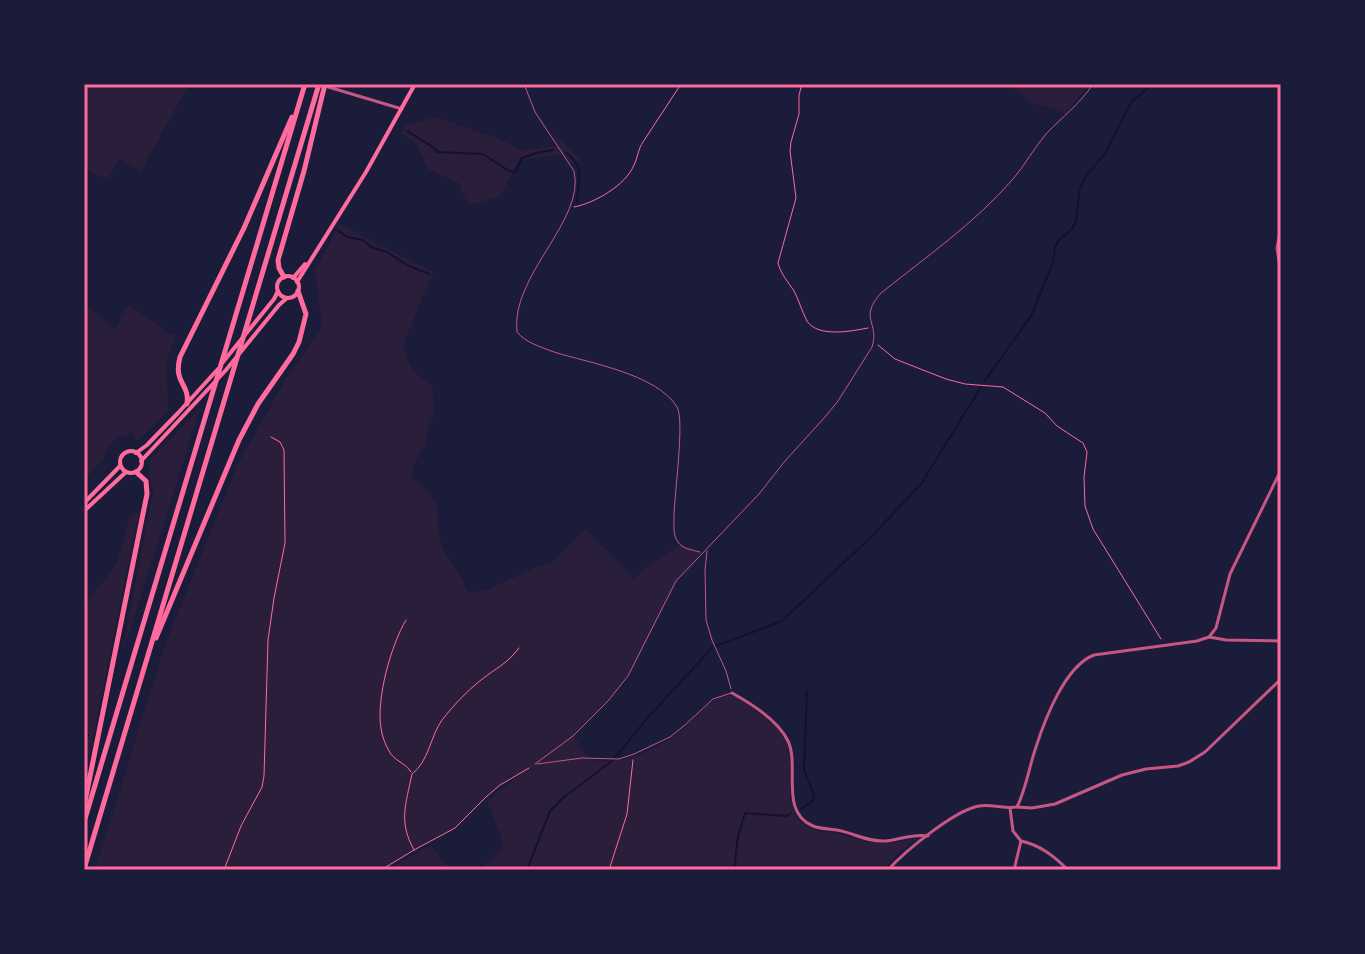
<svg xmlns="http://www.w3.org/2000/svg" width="1365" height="954" font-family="Inter,sans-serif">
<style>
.green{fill:#2a1e3b}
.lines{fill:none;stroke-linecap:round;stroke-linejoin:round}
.stream{stroke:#12122b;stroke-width:2}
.path{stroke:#ff6b9d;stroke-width:1}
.service{stroke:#c65784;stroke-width:1}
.minor{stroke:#c65784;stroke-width:3}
.tertiary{stroke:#c65784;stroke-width:3}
.secondary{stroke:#ff6b9d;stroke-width:4}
.motorway{stroke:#ff6b9d;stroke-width:5}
.neatline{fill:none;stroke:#ff6b9d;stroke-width:3}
</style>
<rect width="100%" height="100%" fill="#1b1b3a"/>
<!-- green -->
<g class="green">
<polygon points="84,84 189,84 141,171 119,158 108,179 84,169"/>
<polygon points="1007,84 1090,84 1065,113 1035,104"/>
<polygon points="436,117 500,139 521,150 558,146 552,132 581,160 574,165 563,154 519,160 500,197 468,205 459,183 428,169 416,143 402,134 403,125"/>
<path d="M339,224L433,272L403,345C408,365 413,374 432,384L434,414L427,432L426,444L414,464L412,477L437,502L438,530L442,547L469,592L484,591L537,567L552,563L586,529L634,579L650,564L681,545L702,552L676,582L628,676L608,701L574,736L589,760C599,761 610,762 620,760C641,757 664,744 680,732C693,722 715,689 734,696C742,699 752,707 759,713C768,720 780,729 785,739C799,768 776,809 810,828C819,833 830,831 840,834C869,844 887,846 917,838L898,853L883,870H480L503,848L502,838L487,802L520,774L511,776L486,797L455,828L414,850L381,870H95L165,645L237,466L287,377L322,328L315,271Z"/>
<path d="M84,302L114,330L129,305L161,327L166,333L176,334L167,360L168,412L137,441L132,433C111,439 113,441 103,459C98,466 90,473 84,480Z"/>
<polygon points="200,408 125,647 123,647 153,492 149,477 150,460"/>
<path d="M139,512L90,752L84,783V610C88,592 106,583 114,567C123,552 125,532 129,516Z"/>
<polygon points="430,845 450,870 388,870"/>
</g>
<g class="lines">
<!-- stream -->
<g class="stream">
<polyline points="407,131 430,145 438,152 483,154 509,171 515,172 522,158 536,153 553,150"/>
<path d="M566,153C587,168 577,182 577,203"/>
<polyline points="338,230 347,237 363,240 371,247 387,252 407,265 429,274"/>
<polyline points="1281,240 1281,260"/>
<polyline points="984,382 1031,316 1053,263 1055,247 1059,240 1072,229 1076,222 1080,188 1085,178 1105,153 1132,101 1153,84"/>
<polyline points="716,646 782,621 872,536 921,484 981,387"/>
<polyline points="84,734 88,735"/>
<polyline points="615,757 651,714 712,648"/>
<polyline points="801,809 813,801 814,795 804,770 807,691"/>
<polyline points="527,870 550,811 563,798 612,761"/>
<polyline points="734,870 738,836 745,813 786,816 791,813"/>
</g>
<!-- path -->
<g class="path">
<path d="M802,84L799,95V114L791,142L790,151L796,198L778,263C781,274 788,282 794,291C799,300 802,312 807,321C818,338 852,331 868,328"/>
<polyline points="844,84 845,85"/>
<path d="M574,207C595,203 626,185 634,165C638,157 638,149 643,142C656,123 668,103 681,84"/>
<polyline points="878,345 895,359 946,379 965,384 1003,387 1045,413 1057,426 1083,443 1087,452 1084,477 1085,506 1093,529 1161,639"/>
<path d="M406,620C391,645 376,699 381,728C382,736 385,744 389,751C394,761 406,763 411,772"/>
<path d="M414,850C398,821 406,804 412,774C429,761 430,737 442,720C453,706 467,691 481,680C496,668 507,664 519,648"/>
<polyline points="224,870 241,826 262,787 264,776 268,640 274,598 285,543 284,450 280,442 271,437"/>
<polyline points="381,870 414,850 455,828 486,797 500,785 529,768"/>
<polyline points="609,870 627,814 633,760"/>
</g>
<!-- service -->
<g class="service">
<path d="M524,84L535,112L574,171C586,220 510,276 517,332C526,343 541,347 554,352C589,363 657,374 677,407C685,420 674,496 674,518C674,525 673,536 678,542C682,549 693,550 700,552"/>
<polyline points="707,551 705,570 706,620 712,640 726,671 731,689"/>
<path d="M535,764L573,736L608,701L628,676L676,581L759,494L785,461L825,417L838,401L872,347C880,322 858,319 881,293C926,257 975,223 1013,179C1025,165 1034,148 1046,134C1061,118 1081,103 1093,84"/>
<polyline points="537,764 582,758 619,759 634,754 670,737 685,725 713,699 731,693"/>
</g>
<!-- minor -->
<g class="minor">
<polyline points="325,86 402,109"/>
<polyline points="1281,227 1277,248 1281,273"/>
<polyline points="1209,637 1226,640 1281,641"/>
<path d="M732,693C752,704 778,720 788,741C800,766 779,812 813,826C820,829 830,829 837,830C854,833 867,842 885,841C899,840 914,833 928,836"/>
<polyline points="1017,807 1032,808 1055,804 1122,775 1146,769 1178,766 1189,762 1205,752 1281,679"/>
<path d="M1010,808L1013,831L1021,841C1040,845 1054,856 1068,870"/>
<polyline points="1014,870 1021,841"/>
</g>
<!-- tertiary -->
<path class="tertiary" d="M888,870C905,851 955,810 979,806C992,804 1004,809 1017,807C1026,789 1029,767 1036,747C1045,719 1065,666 1094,655L1197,641L1209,637L1216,628L1230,574L1281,470"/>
<!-- secondary -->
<g class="secondary">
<circle cx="288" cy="287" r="11"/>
<polyline points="293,278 305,264"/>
<polyline points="297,282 366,172 415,84"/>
<polyline points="223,362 274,299 278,291"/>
<circle cx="131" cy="462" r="11"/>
<polyline points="136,453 147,445 178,413 218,369"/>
<polyline points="141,461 226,370 279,305 287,298"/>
<polyline points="84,503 120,466"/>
<polyline points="84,511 126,472"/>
</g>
<!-- motorway -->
<g class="motorway">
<polyline points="284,277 279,268 278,260 304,171 325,84"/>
<path d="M187,404C190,383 173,384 180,357L244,228L292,117"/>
<polyline points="156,638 239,440 258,404 293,354 299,342 306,314 298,291"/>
<polyline points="84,806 147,494 146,481 136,472"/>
<polyline points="84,822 305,84"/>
<polyline points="84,869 319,84"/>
</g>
</g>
<!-- border -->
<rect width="1365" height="954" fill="none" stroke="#1b1b3a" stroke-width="172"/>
<rect x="86" y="86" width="1193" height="782" class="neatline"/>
</svg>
